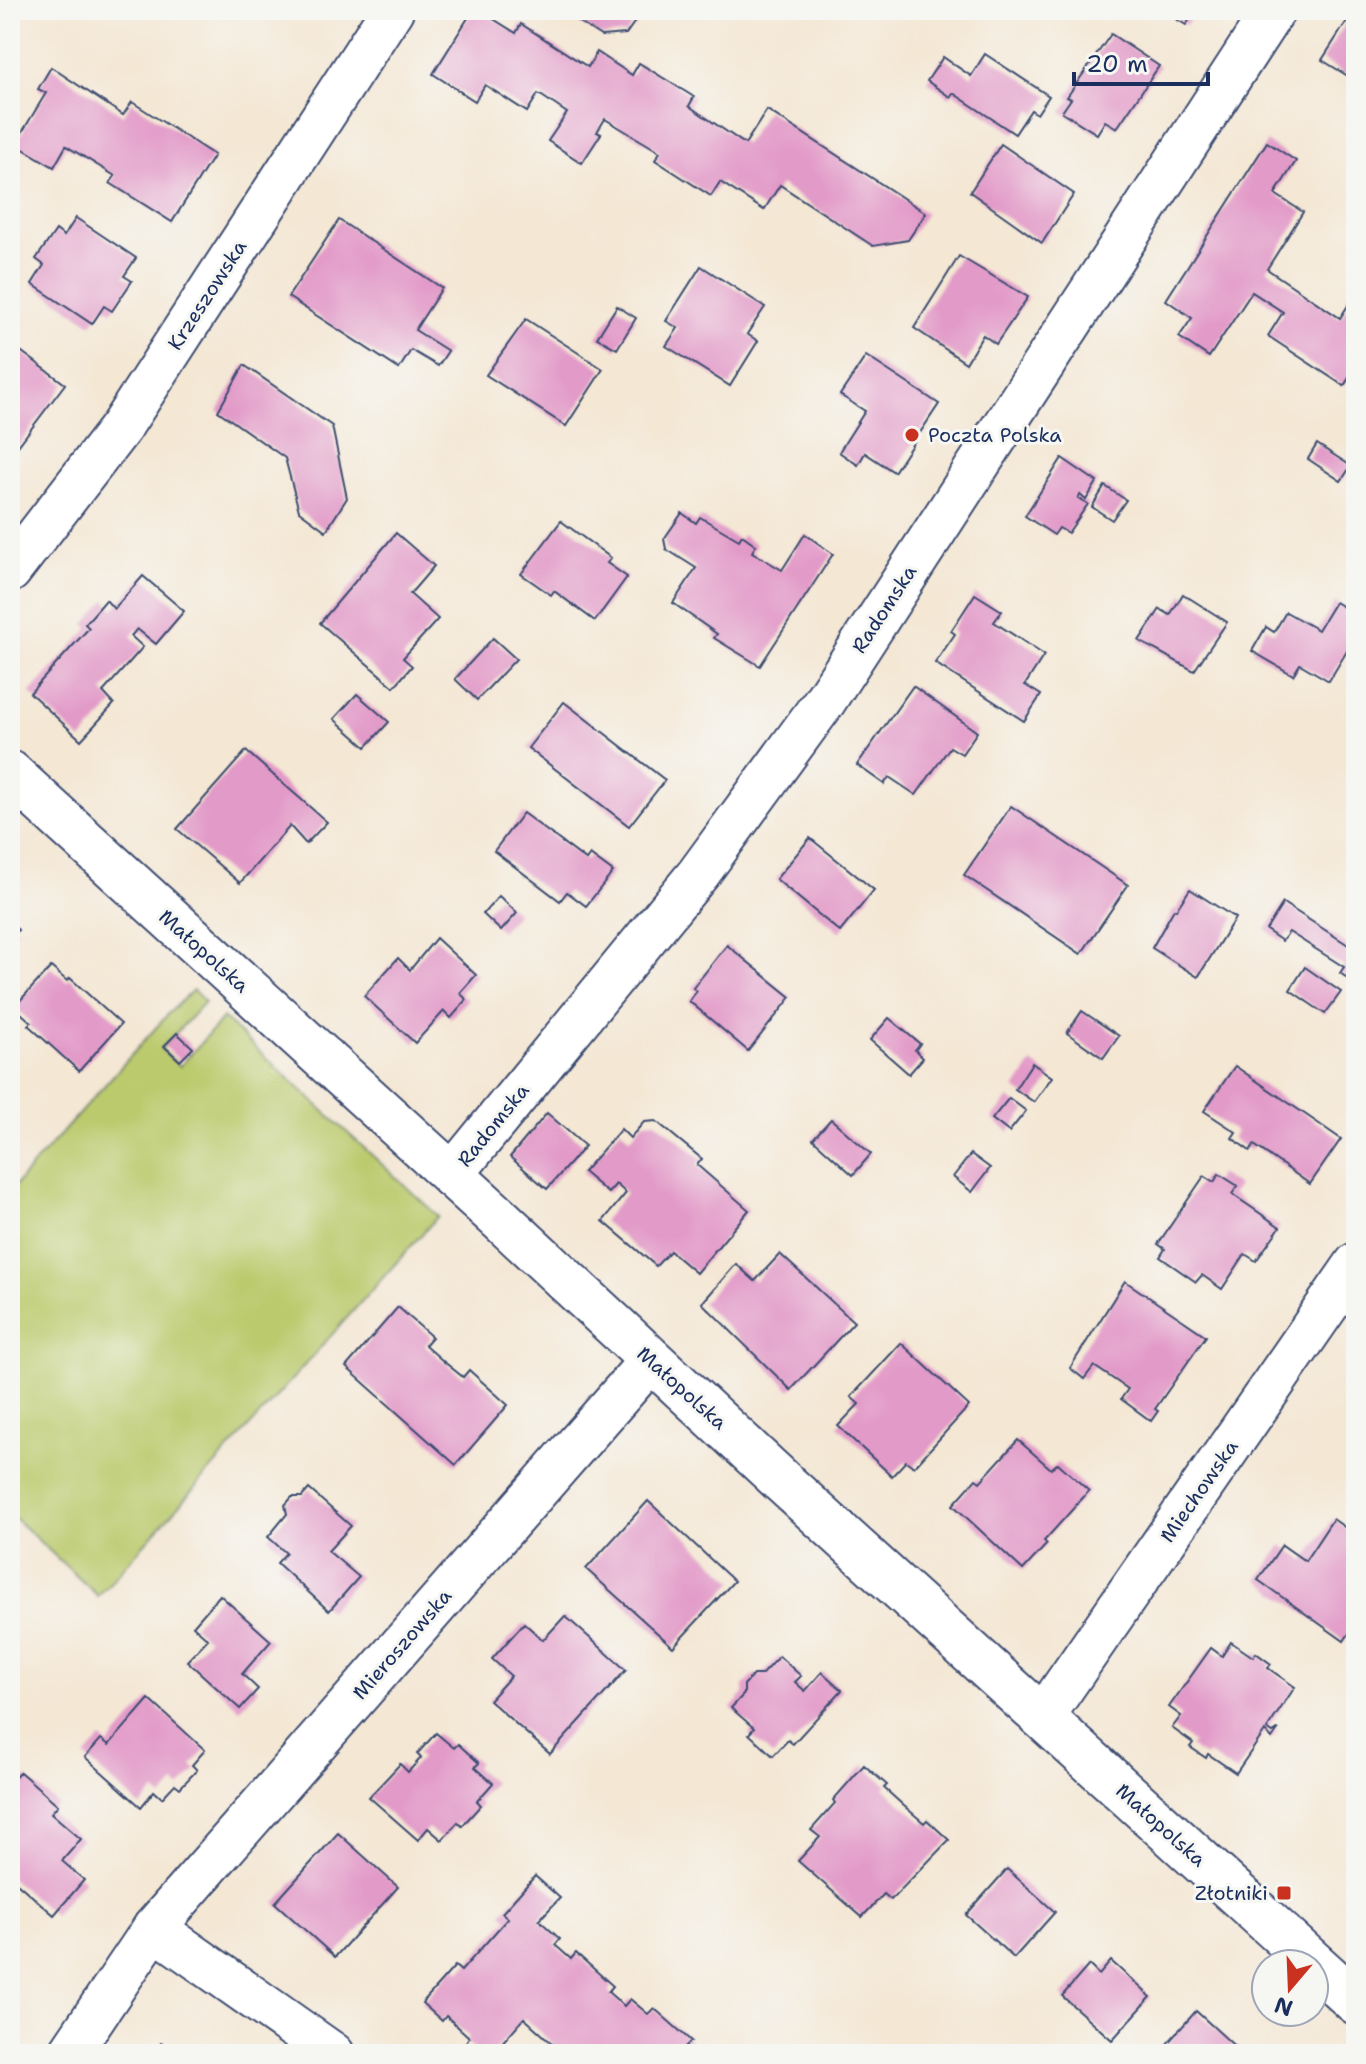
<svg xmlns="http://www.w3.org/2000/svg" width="1366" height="2064" font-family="'Shantell Sans',sans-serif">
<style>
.green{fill:#bbca6d;stroke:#6b7c66;stroke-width:2}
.building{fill:#e29ac8}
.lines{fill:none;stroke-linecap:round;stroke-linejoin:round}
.street-casing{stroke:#3c4b70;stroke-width:46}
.secondary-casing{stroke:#3c4b70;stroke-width:48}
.street{stroke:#fff;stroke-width:42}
.secondary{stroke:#fff;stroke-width:44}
.poi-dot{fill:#c8321e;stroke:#f6f6f2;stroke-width:3}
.labels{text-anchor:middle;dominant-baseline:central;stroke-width:6;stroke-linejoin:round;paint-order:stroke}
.street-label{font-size:20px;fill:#1b2f5e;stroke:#f6f6f2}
.poi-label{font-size:20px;fill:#1b2f5e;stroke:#f6f6f2;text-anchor:start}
</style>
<rect width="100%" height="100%" fill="#f6f6f2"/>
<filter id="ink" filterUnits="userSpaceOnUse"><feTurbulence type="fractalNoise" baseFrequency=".0125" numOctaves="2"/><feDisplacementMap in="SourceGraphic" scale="16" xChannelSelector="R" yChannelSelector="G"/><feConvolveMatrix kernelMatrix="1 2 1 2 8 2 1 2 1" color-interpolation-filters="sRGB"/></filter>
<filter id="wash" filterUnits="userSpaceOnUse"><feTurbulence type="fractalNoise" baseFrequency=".006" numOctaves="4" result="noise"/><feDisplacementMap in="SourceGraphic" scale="32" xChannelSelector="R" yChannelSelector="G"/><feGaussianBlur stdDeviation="1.8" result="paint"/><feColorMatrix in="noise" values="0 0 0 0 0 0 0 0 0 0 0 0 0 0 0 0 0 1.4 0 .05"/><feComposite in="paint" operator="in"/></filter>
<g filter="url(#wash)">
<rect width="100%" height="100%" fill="#f4e7d4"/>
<!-- green -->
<polygon class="green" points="193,990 205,1002 161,1049 180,1066 223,1018 438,1216 98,1596 10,1514 10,1191 169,1013"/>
<g id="blocks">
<!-- building -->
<g class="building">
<polygon points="473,10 479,10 516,33 521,24 588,67 597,52 632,75 639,63 694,97 689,106 745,144 767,110 926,213 908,240 873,246 780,185 764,210 720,182 711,196 655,160 660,152 605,119 597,132 601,134 582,163 548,141 567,113 542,96 538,94 527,112 485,85 475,101 433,74"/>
<polygon points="573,10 643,10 626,34 601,36 569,16"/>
<polygon points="1161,10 1196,10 1186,25"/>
<polygon points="1354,10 1356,10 1356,81 1322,60"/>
<polygon points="1111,34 1159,66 1117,128 1105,121 1097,134 1062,112 1071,99 1067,97"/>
<polygon points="985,54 1049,96 1037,114 1031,110 1015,134 953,93 950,97 927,81 943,57 971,76"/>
<polygon points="51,67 123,115 132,102 214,155 172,222 110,183 115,176 66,146 54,167 15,144 46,93 38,89"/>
<polygon points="1267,142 1296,161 1275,194 1303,212 1267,269 1340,318 1356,293 1356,366 1344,386 1268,336 1283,312 1252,292 1209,357 1179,337 1192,318 1166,300"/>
<polygon points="1001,144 1074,194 1042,243 970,192"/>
<polygon points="76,218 136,258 124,276 132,281 112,311 104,306 92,324 32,284 44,265 36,259 56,230 64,236"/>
<polygon points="339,220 442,288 415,330 448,351 438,366 411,350 399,369 288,297"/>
<polygon points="959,256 1028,297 996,344 983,335 966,363 914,328"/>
<polygon points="701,266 765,307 747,334 758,341 730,386 666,346 678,328 666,321"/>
<polygon points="617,306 636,318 617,349 597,338"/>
<polygon points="526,319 603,369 566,426 486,375"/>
<polygon points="10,343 65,384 15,450 10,446"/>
<polygon points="866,356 939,404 894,472 865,453 858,465 839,452 865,411 840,395"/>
<polygon points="244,365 332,426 347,498 326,531 299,511 285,458 218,411"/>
<polygon points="1317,444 1351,466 1341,481 1308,459"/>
<polygon points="1062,458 1097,482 1086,500 1080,495 1078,498 1088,504 1068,533 1059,528 1054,535 1025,516"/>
<polygon points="1105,486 1126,500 1112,520 1092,507"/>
<polygon points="682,513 696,523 700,517 739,540 742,535 756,545 752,552 782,570 805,534 833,554 760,666 714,638 717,634 673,603 696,568 666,549 664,539"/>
<polygon points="561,521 611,558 607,563 627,577 595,621 554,591 551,595 521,574"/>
<polygon points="396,533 434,566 410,594 438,619 403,658 412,666 394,687 320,623"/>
<polygon points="143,576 184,611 156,644 137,629 131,636 143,647 103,692 114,704 81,740 30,693 89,628 85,624 106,600 114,609"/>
<polygon points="975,594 1002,611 994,622 1044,655 1025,685 1041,695 1024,721 935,663 955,634 951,631"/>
<polygon points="1183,594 1227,622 1194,671 1139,641 1160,609 1170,615"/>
<polygon points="1335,602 1356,615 1356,636 1329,681 1300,664 1293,675 1252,651 1266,627 1274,632 1286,612 1318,630"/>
<polygon points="493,638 516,659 477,700 455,679"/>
<polygon points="913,686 977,732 962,754 950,747 916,795 889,777 884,784 857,765"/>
<polygon points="357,694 389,722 366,747 334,719"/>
<polygon points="564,702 665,780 629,826 528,748"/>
<polygon points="246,751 327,822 306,844 290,826 240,883 177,829"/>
<polygon points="1011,806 1128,885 1081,954 964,875"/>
<polygon points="523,813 586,860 590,855 613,872 586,906 567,892 560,901 494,851"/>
<polygon points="810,838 874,890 840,932 776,879"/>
<polygon points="1190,889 1235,918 1198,977 1152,948 1174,909 1176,910"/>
<polygon points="499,896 517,913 501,931 483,914"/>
<polygon points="1283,903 1356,950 1356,984 1340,973 1344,967 1289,932 1282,941 1266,930"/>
<polygon points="10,922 18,930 10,938"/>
<polygon points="436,938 476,975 460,993 467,1000 464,1003 451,1018 444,1011 415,1043 364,996 398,958 410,970"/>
<polygon points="727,945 791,997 748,1051 689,1001 697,991 693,988"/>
<polygon points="51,967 67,981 70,978 121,1024 79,1071 28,1025 31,1022 14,1007"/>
<polygon points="1305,967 1341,992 1325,1014 1290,990"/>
<polygon points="1082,1011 1119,1036 1103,1058 1067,1033"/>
<polygon points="889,1018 920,1044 915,1050 923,1058 909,1074 870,1040"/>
<polygon points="177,1033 193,1048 180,1061 164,1046"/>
<polygon points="1032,1063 1052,1077 1034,1102 1015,1089"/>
<polygon points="1235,1066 1341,1139 1310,1184 1254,1145 1250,1151 1232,1138 1236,1132 1204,1111"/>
<polygon points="1009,1098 1026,1111 1009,1132 992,1119"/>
<polygon points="547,1113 585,1146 547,1189 510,1157"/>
<polygon points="831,1119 871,1154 853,1175 813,1139"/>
<polygon points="656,1121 702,1159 697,1165 749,1210 696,1273 670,1251 656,1266 603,1221 626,1193 616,1184 608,1193 583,1172 621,1129 630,1138 644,1122"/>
<polygon points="971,1154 990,1168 972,1192 953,1177"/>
<polygon points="1219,1174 1238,1186 1232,1194 1280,1227 1256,1261 1245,1254 1222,1289 1202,1275 1196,1282 1160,1257 1165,1249 1158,1244 1204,1176 1214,1182"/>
<polygon points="780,1254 854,1322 791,1390 702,1303 736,1264 755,1281"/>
<polygon points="1125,1281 1206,1336 1155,1409 1158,1411 1151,1421 1121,1399 1128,1389 1094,1366 1084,1379 1070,1368"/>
<polygon points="398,1307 432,1337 425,1345 443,1361 463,1377 469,1370 508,1405 456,1465 346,1367"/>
<polygon points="901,1343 969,1406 914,1467 906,1461 892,1476 838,1426 859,1404 851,1397"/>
<polygon points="1018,1440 1051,1469 1058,1463 1089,1491 1044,1541 1047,1544 1023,1570 953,1505 976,1479 980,1482"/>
<polygon points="309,1489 351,1526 328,1551 359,1577 329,1611 277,1563 286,1553 268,1537 287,1514 285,1505 292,1497 302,1497"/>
<polygon points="648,1501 734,1581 673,1647 586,1569"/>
<polygon points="1333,1519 1356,1535 1356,1623 1344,1641 1258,1580 1282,1545 1305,1561"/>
<polygon points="220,1595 271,1641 242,1674 258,1689 240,1709 187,1661 208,1639 193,1626"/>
<polygon points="565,1616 626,1670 550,1754 489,1700 511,1676 492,1659 524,1623 543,1640"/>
<polygon points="1231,1642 1253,1657 1256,1653 1271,1664 1268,1668 1295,1687 1267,1729 1273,1733 1279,1729 1272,1739 1265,1731 1236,1773 1208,1754 1206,1758 1190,1747 1193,1743 1172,1728 1181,1716 1169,1707 1211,1648 1222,1656"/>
<polygon points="779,1656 801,1676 795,1682 805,1691 822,1672 842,1690 793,1744 788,1740 773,1756 749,1734 754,1728 731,1708 744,1694 744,1685 753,1675 761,1675"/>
<polygon points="149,1699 205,1750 192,1765 197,1770 180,1788 175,1784 162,1798 154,1791 141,1807 85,1757 101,1739 109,1745"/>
<polygon points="436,1733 454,1748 458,1744 479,1763 475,1767 493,1783 477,1801 481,1805 462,1826 458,1822 442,1840 428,1828 418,1840 369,1797 400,1764 408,1772 421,1758 417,1754"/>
<polygon points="864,1765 887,1785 884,1788 904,1806 924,1823 927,1820 949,1840 891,1900 884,1894 862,1917 798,1861 820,1837 811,1830 835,1803 833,1800"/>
<polygon points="20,1772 58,1805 51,1813 81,1839 62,1861 84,1880 54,1915 10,1877 10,1783"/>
<polygon points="338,1833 398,1887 335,1957 275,1903"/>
<polygon points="1007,1869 1055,1912 1014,1958 966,1915"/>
<polygon points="535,1876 560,1898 539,1920 560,1939 555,1945 571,1959 576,1953 613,1986 608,1992 624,2006 630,1999 648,2014 654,2008 691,2041 685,2047 693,2054 546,2054 554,2045 524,2018 492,2054 480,2054 466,2042 469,2037 446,2016 442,2021 422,2003 455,1966 461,1971 508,1918 502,1913"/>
<polygon points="1111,1961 1151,1997 1112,2040 1062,1996 1089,1965 1099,1975"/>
<polygon points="1196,2011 1241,2052 1239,2054 1158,2054"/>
<polygon points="161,2043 179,2054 154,2054"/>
</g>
</g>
</g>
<g filter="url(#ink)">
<use href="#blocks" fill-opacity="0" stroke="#3c4b70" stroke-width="2"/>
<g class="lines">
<defs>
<g id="street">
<polyline points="10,571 121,427 392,10"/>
<polyline points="451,1176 699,873 824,702 1274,10"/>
<polyline points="1042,1718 1356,1264"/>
<polyline points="154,1928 333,2054"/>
<polyline points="69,2054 154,1928 651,1360"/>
</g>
<polyline id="secondary" points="10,773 499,1218 784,1483 1356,2002"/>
</defs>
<!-- street casing -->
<use href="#street" class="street-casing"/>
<!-- secondary casing -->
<use href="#secondary" class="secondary-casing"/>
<!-- street -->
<use href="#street" class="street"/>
<!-- secondary -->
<use href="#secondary" class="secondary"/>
</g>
</g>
<!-- markers -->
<g class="poi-dot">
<circle cx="912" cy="435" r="8"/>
<rect x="1276" y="1885" width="16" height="16" rx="4"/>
</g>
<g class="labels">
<!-- street labels -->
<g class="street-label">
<text transform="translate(207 295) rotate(-57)">Krzeszowska</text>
<text transform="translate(884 609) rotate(-57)">Radomska</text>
<text transform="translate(204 951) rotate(42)">Małopolska</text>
<text transform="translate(493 1125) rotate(-51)">Radomska</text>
<text transform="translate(682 1388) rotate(42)">Małopolska</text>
<text transform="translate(1199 1491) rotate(-55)">Miechowska</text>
<text transform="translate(402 1644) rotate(-49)">Mieroszowska</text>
<text transform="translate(1161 1825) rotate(42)">Małopolska</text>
</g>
<!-- poi labels -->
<g class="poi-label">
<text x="928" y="435">Poczta Polska</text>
<text x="1268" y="1893" text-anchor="end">Złotniki</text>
</g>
</g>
<!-- margin -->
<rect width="1366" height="2064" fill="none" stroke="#f6f6f2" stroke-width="40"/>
<!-- north arrow -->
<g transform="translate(1290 1988) rotate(199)"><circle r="38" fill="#f6f6f2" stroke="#9ea6b7" stroke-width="2"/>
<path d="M0-6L14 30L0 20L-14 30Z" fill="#c8321e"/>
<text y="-12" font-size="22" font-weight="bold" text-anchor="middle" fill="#1b2f5e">N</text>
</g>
<!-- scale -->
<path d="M1074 72v12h134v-12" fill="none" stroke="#1b2f5e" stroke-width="4"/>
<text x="1086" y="72" font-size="24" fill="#1b2f5e" stroke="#f6f6f2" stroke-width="6" paint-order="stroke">20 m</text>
</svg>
